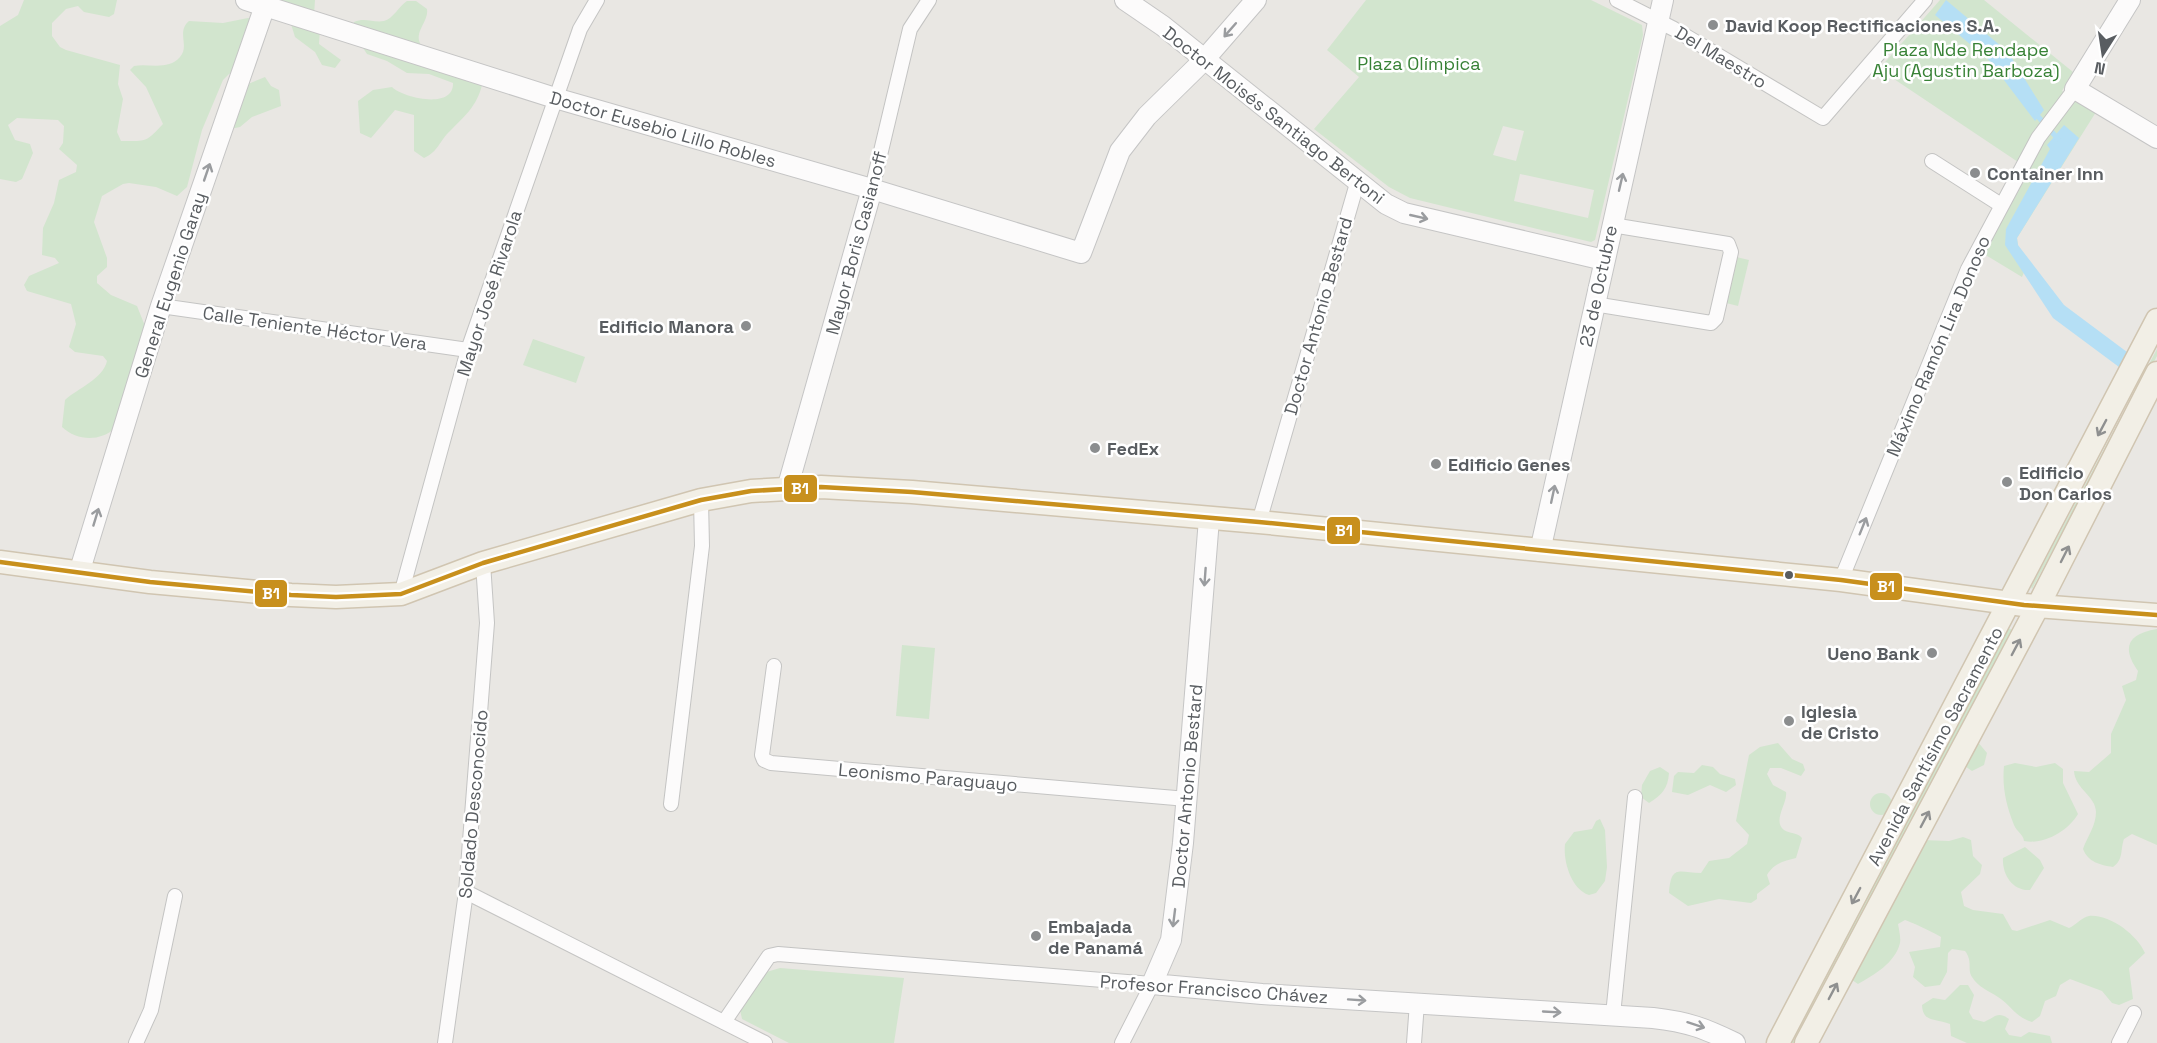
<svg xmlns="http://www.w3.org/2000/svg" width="2157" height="1043" font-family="'Space Grotesk',sans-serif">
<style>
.green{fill:#d2e5ce;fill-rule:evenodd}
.water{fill:#b5dff5}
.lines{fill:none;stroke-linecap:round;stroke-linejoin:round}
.stream{stroke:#b5dff5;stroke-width:5}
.street-casing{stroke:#c4c4c3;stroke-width:16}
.secondary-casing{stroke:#c5c5c5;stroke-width:22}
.primary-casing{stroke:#d0c5b1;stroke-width:25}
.street{stroke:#fcfbfb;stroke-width:14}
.secondary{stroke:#fcfbfb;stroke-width:20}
.primary{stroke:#f2efe6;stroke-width:22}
.bus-1-casing{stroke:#fff;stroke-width:9}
.bus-1{stroke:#c8901d;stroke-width:4.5}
.oneway{stroke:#9a9c9f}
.oneway2{stroke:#8f9090}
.poi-dot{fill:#8b8d8e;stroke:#fff;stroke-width:2}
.bus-dot{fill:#595d61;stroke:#fff;stroke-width:2}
.labels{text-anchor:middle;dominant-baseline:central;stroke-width:5;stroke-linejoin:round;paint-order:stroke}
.poi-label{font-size:18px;font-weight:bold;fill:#595d61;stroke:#fff;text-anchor:start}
.park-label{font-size:18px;fill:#388236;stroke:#fff}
.street-label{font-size:18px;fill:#595d61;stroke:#fff}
.line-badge{stroke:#fff;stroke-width:2}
.badge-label{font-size:16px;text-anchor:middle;font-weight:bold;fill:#fff}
</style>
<rect width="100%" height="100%" fill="#e9e7e3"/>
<!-- green -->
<g class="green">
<path d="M24,0H117L114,14L109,17L84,12L78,6L66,9L52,23V36L60,47L66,50L120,65L118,84L123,99L117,132L121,141C147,141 145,143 163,124L146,87L130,70L134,66C148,63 168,71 180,57C190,46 176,32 189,21L223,23L248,18L259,20L244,69L229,74L223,80L202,130L187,187L177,196L156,187L129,183L123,184L102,196L94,222L107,258V267L97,276V283L111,295L137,306L145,326L115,428C100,442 77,441 62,427L65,400C78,388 103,379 107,361L103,356L75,352L69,347L76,324L71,304L27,291L24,285L29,276L59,263L55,258L42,255L43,228L54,203L59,180L76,172L77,165L59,149L63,143L64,126L58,120L17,118L8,125L15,140L30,144L33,153L22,179L16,182L0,179V26L18,15Z"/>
<polygon points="281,0 315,0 314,15 320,29 319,44 341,60 335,68 322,65 315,52 295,37 291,24 281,13"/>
<path d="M1366,0H1591L1642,25L1643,35L1595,240L1591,242L1410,198L1389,187L1314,129L1359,77L1327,50ZM1503,126L1524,131L1516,161L1493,155ZM1520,174L1594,190L1588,218L1514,201Z"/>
<polygon points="1940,0 1984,0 2073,72 2062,91 2096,112 2017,238 2018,246 2029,261 2022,277 1984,254 2030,170 1879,69"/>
<path d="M407,1H416L427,9C429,22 413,32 421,45L482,85C477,106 464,117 450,131C440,140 438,152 424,158L414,151V115L395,110L371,138L360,133L358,101L373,90L392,87C403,98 454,110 453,83L429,74L407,73L387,61L367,54L352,31L354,22C365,17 373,23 384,21C393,19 399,6 407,1Z"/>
<polygon points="265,77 271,86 279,90 281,106 252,117 240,127 230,129 248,84"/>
<polygon points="1732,256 1749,260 1738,306 1722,302"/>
<polygon points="533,339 585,357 576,383 523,365"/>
<polygon points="2157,349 2157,356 2032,589 2031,587"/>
<polygon points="2008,628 2012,630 1796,1043 1791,1043"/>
<path d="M2157,629V845L2132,834L2124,839C2120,850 2124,859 2113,867C2100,865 2088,862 2083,849C2087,837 2096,826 2096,812C2096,796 2075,789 2074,771L2089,772L2111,753V734L2126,700L2122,686L2136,680L2138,671C2121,647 2128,634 2157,629Z"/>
<polygon points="902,645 935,648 929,719 896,716"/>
<polygon points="1977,741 1987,753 1984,765 1972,771 1962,764"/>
<path d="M1778,743L1792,759L1803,764L1805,770L1801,776L1781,768H1770L1767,774L1773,785L1786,792C1788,803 1772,821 1784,830C1790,834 1797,832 1802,838L1796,858C1784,861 1774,863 1767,875L1770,884L1757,894V899L1751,903L1719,899L1688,906L1669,893C1671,863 1680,873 1701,873L1709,861L1729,858L1747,844L1749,835L1736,821L1749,755L1760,747Z"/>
<path d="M2015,763L2036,767L2055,763L2063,769V783L2078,814C2068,831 2044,845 2024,841C2023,834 2017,832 2014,825C2006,805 2002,787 2004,766Z"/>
<polygon points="1702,765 1713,767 1720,774 1735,779 1736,785 1726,792 1710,785 1688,795 1672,792 1674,776 1678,772 1694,773"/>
<path d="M1660,767L1669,773C1668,788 1662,795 1649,803L1641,797L1642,785L1650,771Z"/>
<circle cx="1881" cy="804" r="11"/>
<path d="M1600,819L1605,830L1607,867L1605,881L1596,893L1589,895C1571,889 1563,861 1565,844L1574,832L1592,829L1596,821Z"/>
<path d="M1963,837L1971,840L1973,856L1982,865L1980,874L1961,892L1964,906L1973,910L2003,914L2012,930L2017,931L2050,920L2069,928C2076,925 2082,917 2089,916C2110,914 2137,935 2145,953L2129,968L2133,999L2119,1005L2112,1003L2102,991L2070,979L2060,985L2056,996L2045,1001L2040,1016L2032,1022C2014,1016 2012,1006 1998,997C1989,991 1978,987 1972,977C1967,969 1973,961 1965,951L1952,949L1948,953L1947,972L1940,985L1925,987L1913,977L1915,967L1909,952L1940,947L1941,937C1939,935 1907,920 1905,920L1898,924C1899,930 1901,938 1900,943C1895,963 1874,975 1858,984L1852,980L1922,840L1949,841Z"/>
<path d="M2025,847L2040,860L2044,868L2030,890C2012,891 2002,874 2003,858Z"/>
<polygon points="780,968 904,978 894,1043 789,1043 742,1019 739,1005 763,973"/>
<path d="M1960,985H1968L1974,995L1969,1012L1973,1019L1984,1022C1995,1017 1998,1011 2009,1019L2005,1029L2009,1035L2021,1037L2029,1032L2050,1036L2052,1043H1967L1951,1036L1950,1024C1935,1018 1923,1023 1922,1005L1933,998L1945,1000Z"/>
</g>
<!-- water -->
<g class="water">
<polygon points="1946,0 2008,52 2044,110 2035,121 1988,59 1935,15"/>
<polygon points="2064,125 2079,138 2017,238 2018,245 2064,305 2127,352 2119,367 2053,318 2005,245 2006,229 2050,149 2047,145"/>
</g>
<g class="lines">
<!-- stream -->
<polyline class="stream" points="2034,112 2058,139"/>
<defs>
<g id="street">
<polyline points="1617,0 1674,29 1823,118 1925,0"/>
<polyline points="1932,161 2001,205"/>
<polyline points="872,189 910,29 929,0"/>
<polyline points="1594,304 1711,323 1716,318 1731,252 1728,244 1612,225"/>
<polyline points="161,306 468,350"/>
<polyline points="1259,522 1358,180"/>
<polyline points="1841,580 1968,269 2038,138 2075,89"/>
<polyline points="401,594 468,350 580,29 597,0"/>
<polyline points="774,666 762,755 764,760 771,763 1187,799"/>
<polyline points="671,804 702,546 701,500"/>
<polyline points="466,892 765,1043"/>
<polyline points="1613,1015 1635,797"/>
<polyline points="724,1022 769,956 778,954 1152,984 1122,1043"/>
<polyline points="136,1043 151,1010 175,896"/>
<polyline points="445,1043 466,892 487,623 483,563"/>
<polyline points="1414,1043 1417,1003"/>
<polyline points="2119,1043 2134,1013"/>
</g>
<g id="secondary">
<polyline points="246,0 555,98 872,189 1081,253 1120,151 1147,116 1203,61 1256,0"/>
<polyline points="1125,0 1163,26 1386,204 1404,213 1604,260"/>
<polyline points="2130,0 2075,89 2157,138"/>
<polyline points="787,489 872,189"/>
<path d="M1209,519L1183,843L1171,940L1152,984L1262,994L1653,1018C1688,1022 1704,1028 1735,1043"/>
<polyline points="1540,551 1663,0"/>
<polyline points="79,573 161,306 267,0"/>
</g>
<g id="primary">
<polyline points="0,562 150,582 291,595 336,597 401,594 483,563 701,500 751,491 821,487 912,492 1259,522 1841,580 2024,605 2157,615"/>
<polyline points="1778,1043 2157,320"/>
<polyline points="1806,1043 2038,606 2157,373"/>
</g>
</defs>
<!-- street casing -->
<use href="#street" class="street-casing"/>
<!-- secondary casing -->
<use href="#secondary" class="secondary-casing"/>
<!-- primary casing -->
<use href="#primary" class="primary-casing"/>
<!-- street -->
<use href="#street" class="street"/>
<!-- secondary -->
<use href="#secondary" class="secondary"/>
<!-- primary -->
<use href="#primary" class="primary"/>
<defs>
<polyline id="bus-1" points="0,562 150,582 291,595 336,597 401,594 483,563 701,500 751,491 821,487 912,492 1259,522 1841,580 2024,605 2157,615"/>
</defs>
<!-- bus-1 casing -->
<use href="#bus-1" class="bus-1-casing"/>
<!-- bus-1 -->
<use href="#bus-1" class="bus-1"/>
</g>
<!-- one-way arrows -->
<defs><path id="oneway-shaft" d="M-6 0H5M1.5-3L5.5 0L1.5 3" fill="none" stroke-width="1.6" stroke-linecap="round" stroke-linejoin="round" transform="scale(1.5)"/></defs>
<g class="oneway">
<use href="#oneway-shaft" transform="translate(1230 30) rotate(131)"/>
<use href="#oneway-shaft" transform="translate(207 172) rotate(-71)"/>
<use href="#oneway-shaft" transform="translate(1621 182) rotate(-77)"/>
<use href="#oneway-shaft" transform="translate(1419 217) rotate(13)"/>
<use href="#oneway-shaft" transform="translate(1553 494) rotate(-78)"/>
<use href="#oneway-shaft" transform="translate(96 517) rotate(-73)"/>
<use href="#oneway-shaft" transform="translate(1863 526) rotate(-68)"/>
<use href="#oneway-shaft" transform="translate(1205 577) rotate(94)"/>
<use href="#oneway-shaft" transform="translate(1174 918) rotate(97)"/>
<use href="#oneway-shaft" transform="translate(1357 1000) rotate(4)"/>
<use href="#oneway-shaft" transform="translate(1552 1012) rotate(3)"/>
<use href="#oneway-shaft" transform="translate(1696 1025) rotate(18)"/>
</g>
<g class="oneway2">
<use href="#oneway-shaft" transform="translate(2102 428) rotate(118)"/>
<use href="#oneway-shaft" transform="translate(2065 554) rotate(-63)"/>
<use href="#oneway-shaft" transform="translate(2016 647) rotate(-62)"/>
<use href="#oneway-shaft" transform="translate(1925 819) rotate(-62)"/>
<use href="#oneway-shaft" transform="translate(1856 896) rotate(118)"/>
<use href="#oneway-shaft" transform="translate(1833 991) rotate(-62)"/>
</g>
<!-- markers -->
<g class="poi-dot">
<circle cx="1713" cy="25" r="6"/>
<circle cx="1975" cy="173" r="6"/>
<circle cx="746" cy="326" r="6"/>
<circle cx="1095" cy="448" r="6"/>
<circle cx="1436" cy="464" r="6"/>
<circle cx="2007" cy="482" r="6"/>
<circle cx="1932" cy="653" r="6"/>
<circle cx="1789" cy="721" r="6"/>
<circle cx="1036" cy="936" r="6"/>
</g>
<circle class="bus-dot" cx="1789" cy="575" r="5"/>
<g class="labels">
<!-- poi labels -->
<g class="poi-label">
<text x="1725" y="25">David Koop Rectificaciones S.A.</text>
<text x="1987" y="173">Container Inn</text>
<text x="734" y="326" text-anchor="end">Edificio Manora</text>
<text x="1107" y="448">FedEx</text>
<text x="1448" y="464">Edificio Genes</text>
<text x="2019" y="472">Edificio<tspan x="2019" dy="21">Don Carlos</tspan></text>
<text x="1920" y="653" text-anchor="end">Ueno Bank</text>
<text x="1801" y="711">Iglesia<tspan x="1801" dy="21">de Cristo</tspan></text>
<text x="1048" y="926">Embajada<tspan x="1048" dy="21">de Panamá</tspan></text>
</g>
<!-- park labels -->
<g class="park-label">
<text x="1966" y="49">Plaza Nde Rendape<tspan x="1966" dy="21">Aju (Agustin Barboza)</tspan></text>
<text x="1419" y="63">Plaza Olímpica</text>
</g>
<!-- street labels -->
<g class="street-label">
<text transform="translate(1721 57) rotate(31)">Del Maestro</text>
<text transform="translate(1274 115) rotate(38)">Doctor Moisés Santiago Bertoni</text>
<text transform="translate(663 129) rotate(16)">Doctor Eusebio Lillo Robles</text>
<text transform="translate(856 243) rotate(-75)">Mayor Boris Casianoff</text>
<text transform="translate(170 285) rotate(-72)">General Eugenio Garay</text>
<text transform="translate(1598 286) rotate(-78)">23 de Octubre</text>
<text transform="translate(489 293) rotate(-72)">Mayor José Rivarola</text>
<text transform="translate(1318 316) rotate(-74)">Doctor Antonio Bestard</text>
<text transform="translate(315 328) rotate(8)">Calle Teniente Héctor Vera</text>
<text transform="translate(1938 346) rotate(-67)">Máximo Ramón Lira Donoso</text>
<text transform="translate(1935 746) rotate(-62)">Avenida Santísimo Sacramento</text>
<text transform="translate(928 777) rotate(5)">Leonismo Paraguayo</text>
<text transform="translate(1187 786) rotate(-85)">Doctor Antonio Bestard</text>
<text transform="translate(473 804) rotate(-85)">Soldado Desconocido</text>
<text transform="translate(1214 989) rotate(4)">Profesor Francisco Chávez</text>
</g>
</g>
<g class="line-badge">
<rect x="783" y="474" width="35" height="29" rx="6" fill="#c8901d"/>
<rect x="1326" y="516" width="35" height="29" rx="6" fill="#c8901d"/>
<rect x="1869" y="572" width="34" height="29" rx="6" fill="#c8901d"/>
<rect x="254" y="579" width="34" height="29" rx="6" fill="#c8901d"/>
</g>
<g class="badge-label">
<text x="800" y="494">B1</text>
<text x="1344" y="536">B1</text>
<text x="1886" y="592">B1</text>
<text x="271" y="599">B1</text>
</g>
<!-- north arrow -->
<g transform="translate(2103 54) rotate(192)" stroke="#ffffff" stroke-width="4.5" paint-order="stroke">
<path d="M0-4.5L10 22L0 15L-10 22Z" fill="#595d61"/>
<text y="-9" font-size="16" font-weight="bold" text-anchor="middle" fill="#595d61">N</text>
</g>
</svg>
